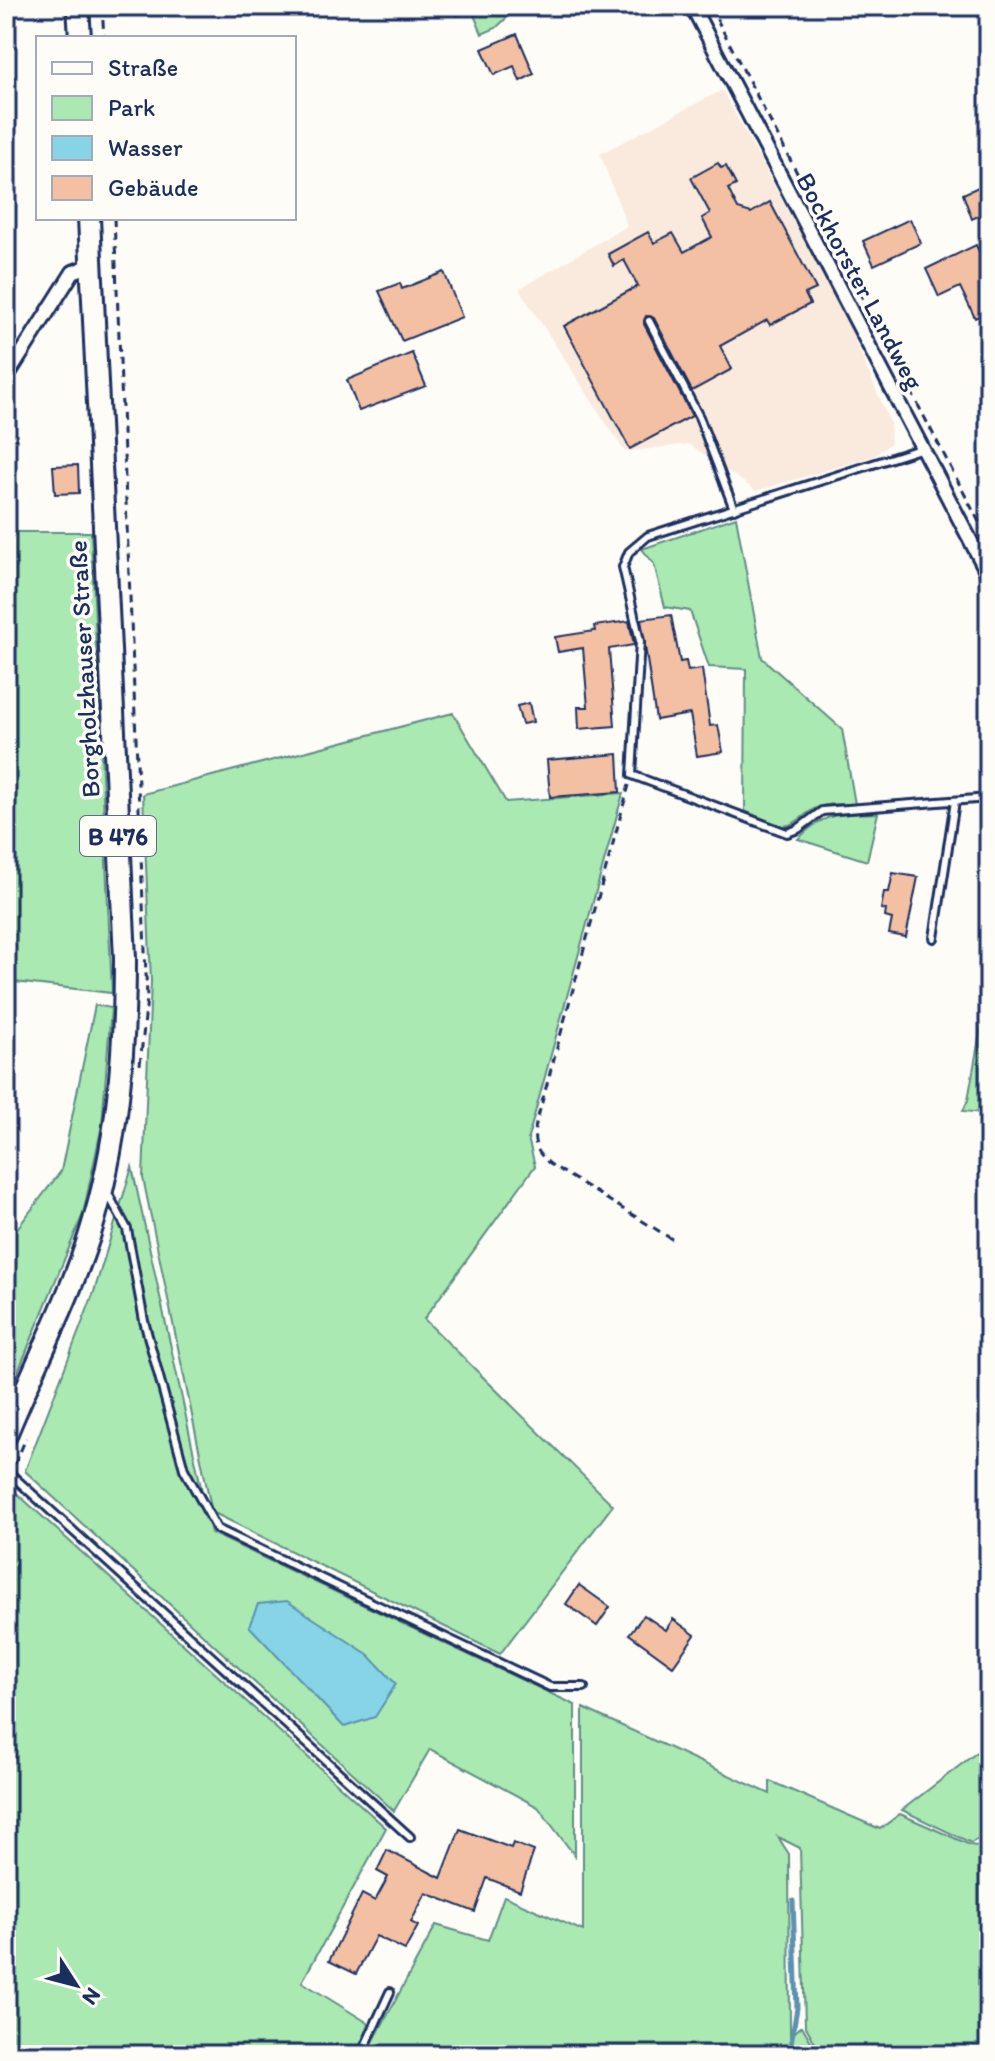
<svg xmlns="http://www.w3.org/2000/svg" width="995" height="2061" font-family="Itim,sans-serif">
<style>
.built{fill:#faeade}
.green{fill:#aae9b1;stroke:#628c88;stroke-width:2}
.water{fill:#87d4e6;stroke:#5c92b0;stroke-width:2}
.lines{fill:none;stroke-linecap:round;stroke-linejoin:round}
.stream{stroke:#5c92b0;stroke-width:5}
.building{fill:#f3c0a4;stroke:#1b2f5e;stroke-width:2}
.lane-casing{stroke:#1b2f5e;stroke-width:12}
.street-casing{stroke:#1b2f5e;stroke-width:18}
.primary-casing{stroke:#1b2f5e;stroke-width:26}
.path{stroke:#1b2f5e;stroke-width:3;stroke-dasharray:8 6;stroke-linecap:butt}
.lane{stroke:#fdfcf7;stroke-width:6}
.street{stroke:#fdfcf7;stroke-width:12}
.primary{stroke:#fdfcf7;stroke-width:20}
.labels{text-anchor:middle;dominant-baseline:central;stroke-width:7;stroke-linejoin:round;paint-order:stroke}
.shield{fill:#fdfcf7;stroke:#5f6c8c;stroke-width:2}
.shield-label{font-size:24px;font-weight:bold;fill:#1b2f5e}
.street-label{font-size:26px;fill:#1b2f5e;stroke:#fdfcf7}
</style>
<rect width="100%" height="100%" fill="#fdfcf7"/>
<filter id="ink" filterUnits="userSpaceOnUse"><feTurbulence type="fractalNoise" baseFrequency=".0125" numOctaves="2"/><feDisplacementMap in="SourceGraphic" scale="16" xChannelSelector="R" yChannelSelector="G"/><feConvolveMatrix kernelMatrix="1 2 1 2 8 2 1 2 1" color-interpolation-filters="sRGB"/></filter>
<g filter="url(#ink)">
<!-- built -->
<polygon class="built" points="722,90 842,310 890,423 891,443 874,456 756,491 689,444 625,452 519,289 627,226 600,154"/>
<!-- green -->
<g class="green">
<polygon points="454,6 519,6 496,28 482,34 472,10 457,15"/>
<path d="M736,517L762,658L842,729L855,804C842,804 829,803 816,808C805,813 795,827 782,826C771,824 757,816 745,811L746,669L709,667L690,611L665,607L654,564L642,549Z"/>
<polygon points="6,532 91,532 112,993 6,981"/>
<polygon points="453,713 506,802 623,793 528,1138 535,1166 424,1319 613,1505 500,1654 212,1512 143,1178 151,981 143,794"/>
<path d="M878,813L867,861L798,839C827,810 839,815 878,813Z"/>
<polygon points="989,982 989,1107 982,1113 963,1111 968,1100"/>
<polygon points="95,1005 111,1008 102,1125 83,1214 6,1401 6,1243 61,1171"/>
<polygon points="132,1167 211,1533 575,1705 575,1856 538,1807 430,1749 394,1811 25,1471 94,1292"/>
<polygon points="12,1489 386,1828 302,1982 373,2026 357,2055 32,2055 18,2044 6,2045 6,1506"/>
<polygon points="583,1708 770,1794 770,1781 880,1829 900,1814 970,1845 989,1848 989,2055 822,2055 805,2025 800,1848 778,1837 789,1854 790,2036 802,2026 819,2055 366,2055 436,1925 488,1940 504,1896 583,1931"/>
<polygon points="989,1743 989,1833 971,1843 902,1810"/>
</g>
<!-- water -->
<polygon class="water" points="287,1601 369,1655 396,1684 375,1717 344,1727 249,1626 258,1604"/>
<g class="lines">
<!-- stream -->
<polyline class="stream" points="789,2055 797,2008 793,1901"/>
</g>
<!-- building -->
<g class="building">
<polygon points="517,34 534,74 520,81 514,66 494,75 482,49"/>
<polygon points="718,163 721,168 726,166 736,185 728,189 738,209 751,213 770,202 816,289 805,294 810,304 770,325 767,320 720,346 732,369 692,391 654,318 646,316 644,324 692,416 630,449 564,326 638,286 624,260 614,266 608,254 648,232 654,243 673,233 684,252 712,237 702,218 710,213 691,178"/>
<polygon points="989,182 989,211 972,219 963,194"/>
<polygon points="910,219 921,243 874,265 863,241"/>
<polygon points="976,245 989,273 989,311 975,318 960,287 939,297 926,269"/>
<polygon points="444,272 462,317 402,341 379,291 400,283 402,289"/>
<polygon points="412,353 426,386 359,411 347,380"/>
<polygon points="78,465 79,493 55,494 53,466"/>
<polygon points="671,615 680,662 686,661 688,671 702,669 710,726 718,725 723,752 697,756 690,714 656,720 641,619"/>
<polygon points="629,621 634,645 609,649 615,726 579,729 578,707 588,707 583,648 558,652 555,637 595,631 594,626"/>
<polygon points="529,703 533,722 522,724 517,706"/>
<polygon points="618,754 620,792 550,797 547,760"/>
<polygon points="893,873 918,877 906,937 889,934 892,919 885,917 886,910 881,909 884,892 889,892"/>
<polygon points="579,1585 610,1607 597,1626 566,1604"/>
<polygon points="644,1615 666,1630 673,1619 695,1635 673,1666 629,1634"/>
<polygon points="460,1829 511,1848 513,1843 534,1851 520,1891 487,1878 475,1912 426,1893 411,1922 418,1926 405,1950 376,1936 356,1974 329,1961 362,1894 375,1901 388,1877 377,1871 387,1850 441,1878"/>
</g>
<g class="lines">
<defs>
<g id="lane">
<polyline points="649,321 699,417 734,509"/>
<polyline points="923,448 648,536 629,552 623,567 640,641 632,775 787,833 798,829 822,811 989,798"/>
<polyline points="934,938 955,801"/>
<polyline points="107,1192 127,1229 144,1321 184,1469 217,1529 550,1687 584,1687"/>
<polyline points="6,1470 410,1837"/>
<polyline points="361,2055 390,1992"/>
</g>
<g id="street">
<polyline points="692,6 989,576"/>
<polyline points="6,378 73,272 91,265"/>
<polyline points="6,2051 11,2055"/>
</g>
<g id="primary">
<polyline points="78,6 80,38"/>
<path d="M6,1435C33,1369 67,1304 89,1237C118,1146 125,1053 125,958L89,218"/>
</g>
</defs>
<!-- lane casing -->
<use href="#lane" class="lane-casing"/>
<!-- street casing -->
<use href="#street" class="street-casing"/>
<!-- primary casing -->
<use href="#primary" class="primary-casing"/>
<!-- path -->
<g class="path">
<polyline points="102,6 104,38"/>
<polyline points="710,6 989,541"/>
<polyline points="114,218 147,998 140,1065"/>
<path d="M629,785L536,1124C532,1142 536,1152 550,1164L675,1241"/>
<polyline points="15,1464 26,1438"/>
</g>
<!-- lane -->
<use href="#lane" class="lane"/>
<!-- street -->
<use href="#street" class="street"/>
<!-- primary -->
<use href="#primary" class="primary"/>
</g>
</g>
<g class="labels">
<!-- shield labels -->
<rect class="shield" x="80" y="816" width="76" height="40" rx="6"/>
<g class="shield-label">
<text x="118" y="836">B 476</text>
</g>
<!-- street labels -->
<g class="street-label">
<text transform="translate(860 281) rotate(62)">Bockhorster Landweg</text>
<text transform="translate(84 669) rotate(-93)">Borgholzhauser Straße</text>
</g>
</g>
<!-- margin -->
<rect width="995" height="2061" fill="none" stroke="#fdfcf7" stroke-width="32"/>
<rect x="16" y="16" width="963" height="2029" fill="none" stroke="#1b2f5e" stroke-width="3" filter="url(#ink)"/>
<!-- legend -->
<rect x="36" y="36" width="260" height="184" fill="#fdfcf7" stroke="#a3aaba" stroke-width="2"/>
<rect x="52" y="62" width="40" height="12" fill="#fdfcf7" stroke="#a3aaba" stroke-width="2"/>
<text x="108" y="76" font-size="24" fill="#1b2f5e">Straße</text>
<rect x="52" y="96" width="40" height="24" fill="#aae9b1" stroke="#a3aaba" stroke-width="2"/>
<text x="108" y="116" font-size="24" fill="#1b2f5e">Park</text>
<rect x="52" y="136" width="40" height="24" fill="#87d4e6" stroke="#a3aaba" stroke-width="2"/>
<text x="108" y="156" font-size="24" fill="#1b2f5e">Wasser</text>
<rect x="52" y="176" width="40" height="24" fill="#f3c0a4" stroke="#a3aaba" stroke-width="2"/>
<text x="108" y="196" font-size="24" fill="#1b2f5e">Gebäude</text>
<!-- north arrow -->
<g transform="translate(76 1985) rotate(126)" stroke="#fdfcf7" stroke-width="6" paint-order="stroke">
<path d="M0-6L14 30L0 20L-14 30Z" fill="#1b2f5e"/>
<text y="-12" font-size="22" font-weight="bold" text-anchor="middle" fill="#1b2f5e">N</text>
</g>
</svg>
